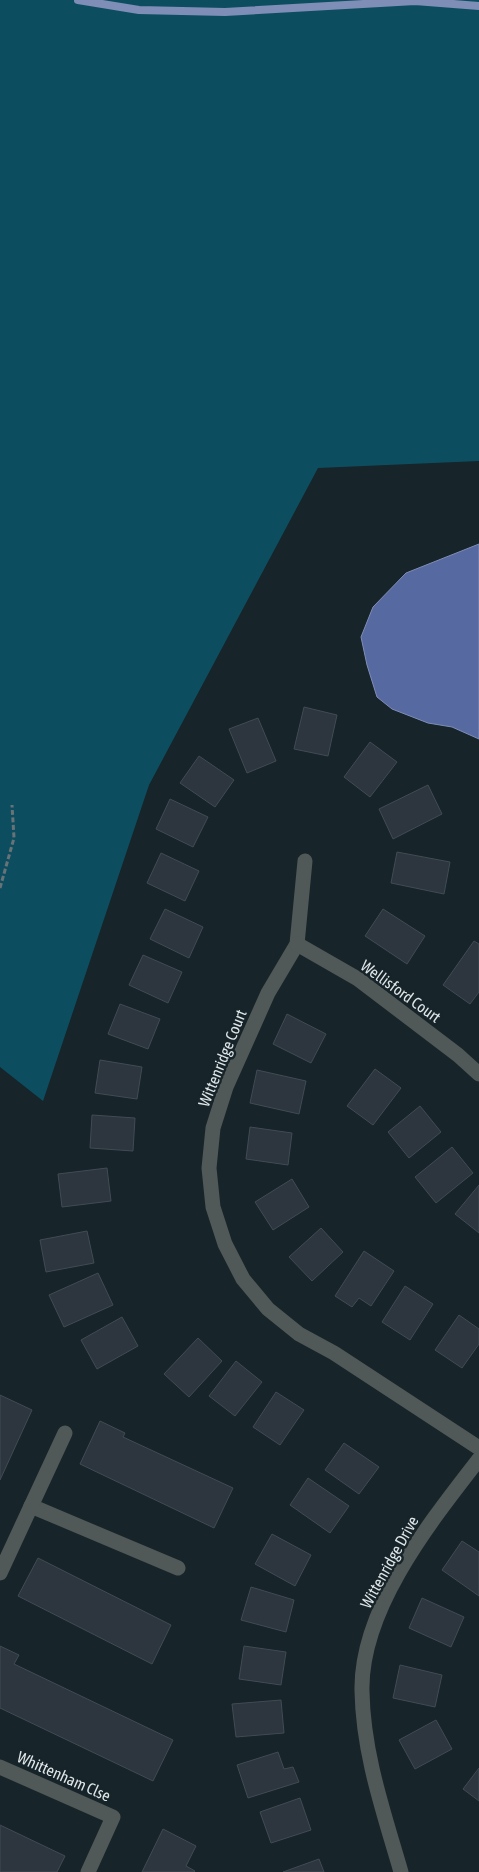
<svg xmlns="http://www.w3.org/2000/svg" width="479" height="1872" font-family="'Asap Condensed',sans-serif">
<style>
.green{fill:#0c4e60}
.water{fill:#5669a1;stroke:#7f8eb7}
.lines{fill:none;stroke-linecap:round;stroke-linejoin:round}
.stream{stroke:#7f8eb7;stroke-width:8}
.building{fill:#2d363f;stroke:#404b54}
.path{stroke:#687377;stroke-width:3;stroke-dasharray:5 2.5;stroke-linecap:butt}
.street{stroke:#505858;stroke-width:15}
.labels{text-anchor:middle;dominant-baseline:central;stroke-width:5;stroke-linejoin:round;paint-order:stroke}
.street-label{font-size:16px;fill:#dee6e9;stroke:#172429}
</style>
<rect width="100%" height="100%" fill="#172429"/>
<!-- green -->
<polygon class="green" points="0,0 479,0 479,461 318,468 149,785 43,1101 0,1067"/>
<!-- water -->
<polygon class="water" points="479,544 479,739 452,727 428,723 392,709 377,697 367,665 361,637 373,607 406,573"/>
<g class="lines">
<!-- stream -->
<polyline class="stream" points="78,0 139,10 225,12 415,1 479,6"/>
</g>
<!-- building -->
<g class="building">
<polygon points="304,707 337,715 328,756 294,749"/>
<polygon points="258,718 276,761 247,773 229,729"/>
<polygon points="370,742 397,762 370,797 344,777"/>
<polygon points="199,756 234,780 215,807 180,783"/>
<polygon points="428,785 442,814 393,839 379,809"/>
<polygon points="170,799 208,817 193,847 156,829"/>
<polygon points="397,852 450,862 444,894 391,883"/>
<polygon points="161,853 199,871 185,901 147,883"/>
<polygon points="165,909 203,927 189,958 150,939"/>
<polygon points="383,909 425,936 407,964 365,936"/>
<polygon points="474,941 479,944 479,992 470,1004 443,985"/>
<polygon points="143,955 182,972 168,1003 129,985"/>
<polygon points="120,1004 160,1019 148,1049 108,1034"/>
<polygon points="287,1014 326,1034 311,1063 273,1044"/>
<polygon points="100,1060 142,1067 137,1099 95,1093"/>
<polygon points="375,1069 401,1088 373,1125 347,1106"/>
<polygon points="257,1070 306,1081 299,1114 250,1103"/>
<polygon points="420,1106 441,1132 409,1158 388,1132"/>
<polygon points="92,1115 135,1118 133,1151 90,1148"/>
<polygon points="250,1127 292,1133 288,1165 246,1159"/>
<polygon points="452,1147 473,1173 436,1203 415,1177"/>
<polygon points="107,1168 111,1201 62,1207 58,1174"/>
<polygon points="292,1179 309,1207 273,1230 255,1202"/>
<polygon points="479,1185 479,1233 455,1214"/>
<polygon points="321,1228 343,1252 312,1281 289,1257"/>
<polygon points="87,1231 94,1263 46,1272 40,1240"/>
<polygon points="364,1251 394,1271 371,1306 359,1298 352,1307 335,1296"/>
<polygon points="98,1273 113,1305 64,1327 49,1295"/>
<polygon points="405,1286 433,1304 410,1340 382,1322"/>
<polygon points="459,1315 479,1329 479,1344 462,1368 435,1350"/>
<polygon points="122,1317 138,1346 97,1369 81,1340"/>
<polygon points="198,1338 222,1361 189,1397 164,1374"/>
<polygon points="236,1361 262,1382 235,1416 209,1396"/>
<polygon points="276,1392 304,1410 280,1445 253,1427"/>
<polygon points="0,1395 32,1410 0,1480"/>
<polygon points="100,1421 125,1433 123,1437 233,1488 214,1528 80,1464"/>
<polygon points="344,1443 379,1467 359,1494 325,1470"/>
<polygon points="308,1478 349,1506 330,1533 290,1505"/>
<polygon points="272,1534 311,1555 295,1586 255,1564"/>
<polygon points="462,1541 479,1552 479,1596 442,1570"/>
<polygon points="38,1558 171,1625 152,1664 18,1596"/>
<polygon points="251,1587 294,1600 286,1632 241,1620"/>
<polygon points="422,1598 464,1617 451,1647 409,1628"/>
<polygon points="0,1646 19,1655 14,1664 173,1740 153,1781 0,1708"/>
<polygon points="244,1646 286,1652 281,1685 239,1679"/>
<polygon points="400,1665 442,1675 435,1707 393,1698"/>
<polygon points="281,1700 284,1733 236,1737 232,1704"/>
<polygon points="436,1720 452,1749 415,1769 399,1740"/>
<polygon points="278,1752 284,1769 293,1767 299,1782 248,1798 237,1765"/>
<polygon points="479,1768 479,1801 463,1789"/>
<polygon points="300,1798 311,1830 271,1843 260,1812"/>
<polygon points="0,1825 65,1856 57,1872 0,1872"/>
<polygon points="163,1829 196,1846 186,1866 195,1871 194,1872 142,1872"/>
<polygon points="319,1859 324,1872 283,1872"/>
</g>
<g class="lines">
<!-- path -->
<polyline class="path" points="0,888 14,838 12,805"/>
<!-- street -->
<g class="street">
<polyline points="305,861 297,944 268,993 226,1087 213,1128 209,1168 213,1207 225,1244 243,1279 268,1309 299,1334 334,1353 479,1448"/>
<polyline points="297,944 358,979 458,1055 479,1074"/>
<polyline points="31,1506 178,1568"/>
<polyline points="0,1573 65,1433"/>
<polyline points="0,1767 113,1817 88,1872"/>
<path d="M401,1872C384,1813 363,1754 362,1691C360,1609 431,1521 479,1459"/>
</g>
</g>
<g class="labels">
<!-- street labels -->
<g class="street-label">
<text transform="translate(401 991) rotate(36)">Wellisford Court</text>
<text transform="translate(222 1058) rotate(-68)">Wittenridge Court</text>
<text transform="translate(389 1562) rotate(-61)">Wittenridge Drive</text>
<text transform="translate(64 1776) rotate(24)">Whittenham Clse</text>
</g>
</g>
</svg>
